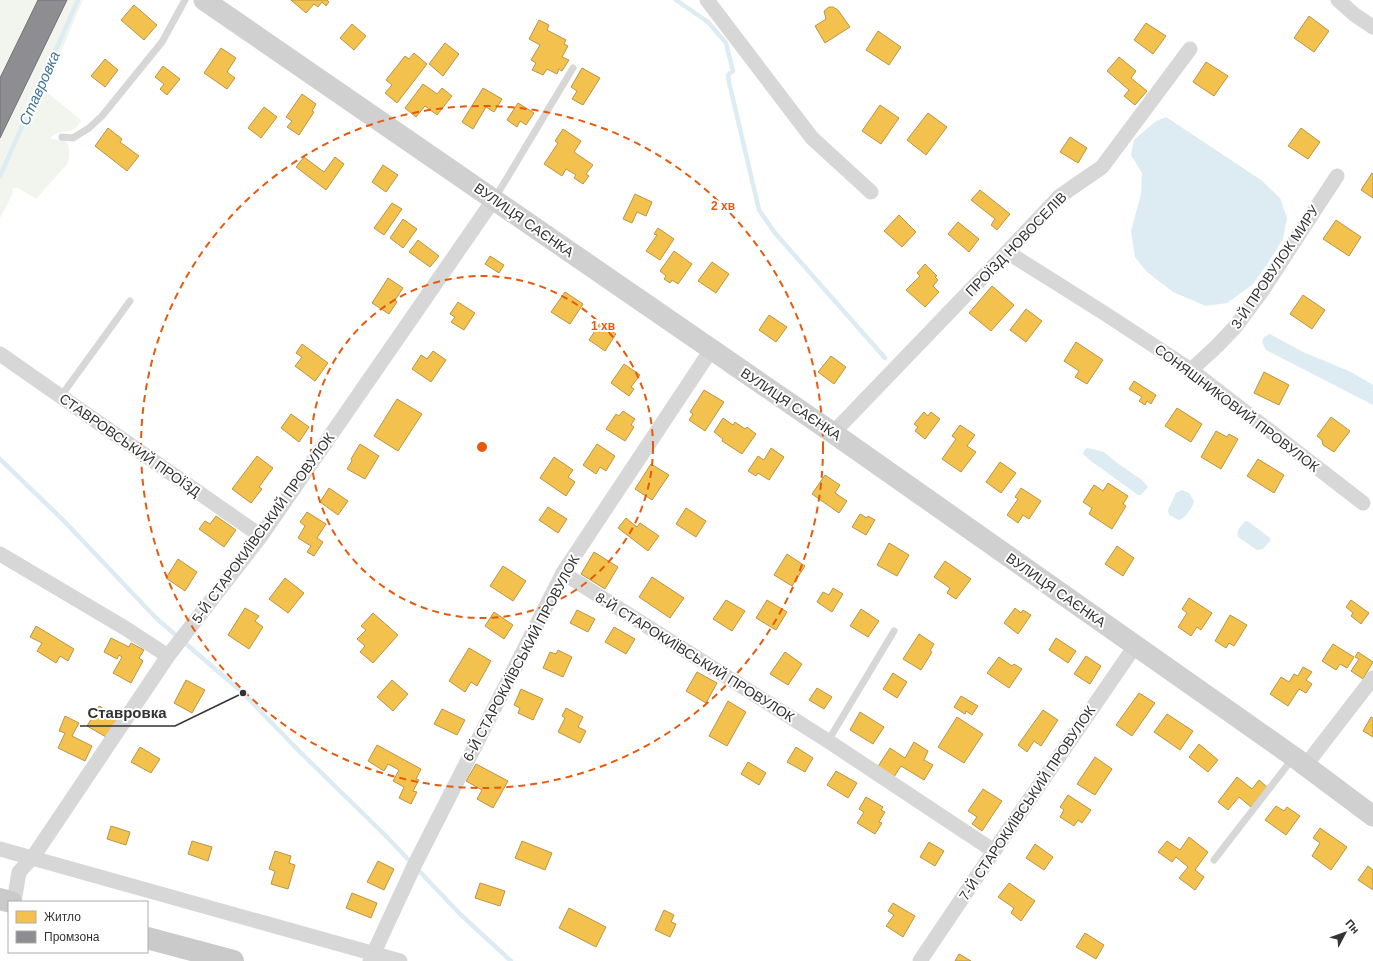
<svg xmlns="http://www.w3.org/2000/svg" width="1373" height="961" font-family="Helvetica,sans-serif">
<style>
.green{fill:#f1f5ed}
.water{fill:#ddebf3}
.homes{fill:#f2c14e;stroke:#b99646}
.industry{fill:#8d8d92;stroke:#727276}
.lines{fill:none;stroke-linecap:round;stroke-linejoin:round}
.stream{stroke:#ddebf3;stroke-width:4.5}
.lane{stroke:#d7d7d7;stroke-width:7}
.street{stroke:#d7d7d7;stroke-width:15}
.secondary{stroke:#d0d0d0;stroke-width:21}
.primary{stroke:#cacaca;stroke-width:22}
.ring{fill:none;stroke:#e8590c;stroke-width:2;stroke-dasharray:7 5}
.labels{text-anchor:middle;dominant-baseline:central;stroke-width:4;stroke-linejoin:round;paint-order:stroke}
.street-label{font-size:14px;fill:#333;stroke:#fff}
.water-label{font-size:15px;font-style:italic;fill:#3f7597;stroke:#fff}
.centre{fill:#e8590c;stroke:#fff;stroke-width:2}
.ring-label{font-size:12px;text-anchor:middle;font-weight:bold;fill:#e8590c;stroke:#fff;stroke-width:4;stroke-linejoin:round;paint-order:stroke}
.leader{fill:none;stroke:#333;stroke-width:1.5}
.callout-dot{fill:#333;stroke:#fff;stroke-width:1.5}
.callout-label{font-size:15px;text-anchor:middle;font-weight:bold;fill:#333;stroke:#fff;stroke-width:4;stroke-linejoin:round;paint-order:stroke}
</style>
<rect width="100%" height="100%" fill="#fff"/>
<!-- green -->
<g class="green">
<polygon points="0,0 38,0 0,78"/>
<path d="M67,0H83L63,47L54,74L45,91L81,120C73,137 64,127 51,137L52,139L65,140C70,147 71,156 67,164L36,199L18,188H13L12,195L0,218V138Z"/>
</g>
<!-- water -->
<g class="water">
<polygon points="1166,117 1261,180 1280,198 1287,218 1283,239 1268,263 1252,285 1227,303 1206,306 1173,292 1147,272 1135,257 1131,231 1141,194 1142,173 1131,155 1134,140 1156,121"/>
<polygon points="1270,334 1303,352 1351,372 1373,385 1373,405 1266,350 1262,342 1264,337"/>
<polygon points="1088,448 1104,452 1117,463 1142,480 1148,487 1141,495 1138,495 1091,461 1083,454 1085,449"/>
<path d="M1182,490L1189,493L1194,501C1192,508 1186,518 1179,520L1169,515L1168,510L1176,493Z"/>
<path d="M1246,521L1249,522L1270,538V541L1263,549L1257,550L1238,537C1236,531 1241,525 1246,521Z"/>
</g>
<!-- homes -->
<g class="homes">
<polygon points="291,0 327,0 329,2 326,6 322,2 318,7 314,4 306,13"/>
<polygon points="134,5 157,25 144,40 121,20"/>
<polygon points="829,7 833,7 838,10 850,27 825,43 815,26 826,19 824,11"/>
<polygon points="1309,16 1329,31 1314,52 1294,38"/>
<polygon points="539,20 549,25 547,30 566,40 564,44 568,46 562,57 569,60 562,71 559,69 557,74 547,69 543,75 532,70 536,63 531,60 540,45 529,39"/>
<polygon points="1146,23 1166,36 1153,54 1134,40"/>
<polygon points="352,24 366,36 354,50 340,38"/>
<polygon points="878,31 901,47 889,65 866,50"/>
<polygon points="445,43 459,54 443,76 429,64"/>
<polygon points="221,48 236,58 227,72 235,78 227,89 204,73"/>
<polygon points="414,53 427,64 397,103 385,93 392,85 386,80 405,56 409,59"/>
<polygon points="1119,57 1136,71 1131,78 1147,91 1135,105 1124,96 1129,90 1107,71"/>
<polygon points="105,59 118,70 105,87 91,76"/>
<polygon points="1206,62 1228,76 1214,96 1193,82"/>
<polygon points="163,66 180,79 167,95 160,89 164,84 155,77"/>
<polygon points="582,68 600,78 583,105 572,99 577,91 571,87"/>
<polygon points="423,84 437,94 442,88 452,96 437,115 425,106 416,117 405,108"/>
<polygon points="483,88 502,99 494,112 486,107 473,129 462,122"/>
<polygon points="302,94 316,104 312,111 314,112 299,135 287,127 292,121 286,117"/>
<polygon points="518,103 534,113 526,125 520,121 517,127 507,120"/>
<polygon points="880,105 899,118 881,144 862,131"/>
<polygon points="264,107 277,117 261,138 248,128"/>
<polygon points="928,113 947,127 926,155 907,140"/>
<polygon points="108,128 122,139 120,142 139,156 127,171 95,146"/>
<polygon points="1301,128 1320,142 1308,159 1288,146"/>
<polygon points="563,129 581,141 574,152 593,165 586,174 589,176 583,184 574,178 576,175 566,169 562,176 544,164 558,143 555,141"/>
<polygon points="1070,137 1087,148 1078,163 1060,152"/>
<polygon points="304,157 324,172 335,157 344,164 326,190 296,167"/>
<polygon points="383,165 398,175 386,192 372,182"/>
<polygon points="1372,173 1373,174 1373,198 1361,190"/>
<polygon points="980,190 1010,214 997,230 991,225 995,219 971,200"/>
<polygon points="635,194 652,202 646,216 637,212 632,223 623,219"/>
<polygon points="392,203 402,209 384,235 374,228"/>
<polygon points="899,215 916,232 902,247 884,231"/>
<polygon points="403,219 417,229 403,248 390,238"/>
<polygon points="1336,220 1361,237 1349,256 1323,239"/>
<polygon points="958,222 979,239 969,252 948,234"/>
<polygon points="658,228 674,239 660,260 646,251 657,235 654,234"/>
<polygon points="418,240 439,256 430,267 409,252"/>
<polygon points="674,251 692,264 678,284 672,280 670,283 664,279 666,276 660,271"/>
<polygon points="490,256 504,265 499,273 485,264"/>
<polygon points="712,262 729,274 716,293 698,281"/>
<polygon points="925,264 937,276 935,277 938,280 933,286 939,292 925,307 906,290 920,276 917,273"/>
<polygon points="388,278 403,288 395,300 397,302 389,314 372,303"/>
<polygon points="992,286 1014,305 991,331 969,313"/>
<polygon points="565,292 583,304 570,324 551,312"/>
<polygon points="1303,295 1325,310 1312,329 1290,314"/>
<polygon points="458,302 475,313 464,330 451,322 455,317 450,314"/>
<polygon points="1026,309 1042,321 1026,342 1010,330"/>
<polygon points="769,315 787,327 776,342 759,330"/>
<polygon points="600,323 616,334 605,351 589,340"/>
<polygon points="1076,342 1103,360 1087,384 1075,377 1079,371 1064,361"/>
<polygon points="302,344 328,363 315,381 295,366 302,357 296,353"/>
<polygon points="433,351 446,360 431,382 412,369 421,355 427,359"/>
<polygon points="831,356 846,367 834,384 818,372"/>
<polygon points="624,364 640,375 631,387 634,389 629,396 611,383"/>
<polygon points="1264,372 1289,385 1279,405 1254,393"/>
<polygon points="1134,381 1156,395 1151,404 1147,401 1145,405 1139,401 1142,397 1129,389"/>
<polygon points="704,390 724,402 705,431 689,420 693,414 690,412"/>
<polygon points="397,399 422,414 398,451 374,436"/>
<polygon points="1177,408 1202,424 1191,442 1165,426"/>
<polygon points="623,411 635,419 631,425 634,427 625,441 606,429 616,414 619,416"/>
<polygon points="924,412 928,416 931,412 940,419 925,439 915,431 918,427 914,424"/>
<polygon points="291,414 309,427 299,442 281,428"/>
<polygon points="1331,417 1350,431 1334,452 1323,445 1322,440 1317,436"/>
<polygon points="723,418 733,425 735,422 745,429 747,427 756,434 742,454 722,441 723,439 714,432"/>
<polygon points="960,425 975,435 967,446 976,452 961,472 942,459 956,439 952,436"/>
<polygon points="1216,431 1227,437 1229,434 1238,439 1221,469 1201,457"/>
<polygon points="360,444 379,456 365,479 347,469 352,461 351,459"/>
<polygon points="597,444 615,456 606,471 600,467 596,474 583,465"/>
<polygon points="771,448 784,457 769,480 758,473 756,476 748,471 758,456 764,460"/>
<polygon points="257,456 273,468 259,487 262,489 251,503 232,489"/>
<polygon points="554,457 573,470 568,477 575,482 566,496 540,478"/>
<polygon points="1258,459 1284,475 1274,493 1247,476"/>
<polygon points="1000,462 1016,473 1001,493 986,482"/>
<polygon points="651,464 669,475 652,500 635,489"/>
<polygon points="825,475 840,485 835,493 847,501 839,513 812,494"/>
<polygon points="1108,483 1128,496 1123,504 1126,506 1112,529 1089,514 1092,508 1083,502 1094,485 1103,491"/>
<polygon points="329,488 348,501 338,515 320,502"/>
<polygon points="1021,488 1041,501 1029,519 1023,515 1018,523 1007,515 1018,499 1015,497"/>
<polygon points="548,507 567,519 558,533 539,520"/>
<polygon points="686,508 706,521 696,537 676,524"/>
<polygon points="307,512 326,524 317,538 323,542 314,556 307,552 311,546 298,538 305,526 300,522"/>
<polygon points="860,514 867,518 868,516 875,520 866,535 852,527"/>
<polygon points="216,516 236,530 224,547 199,529 205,521 210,524"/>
<polygon points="626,518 637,527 640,523 659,536 648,551 618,528"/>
<polygon points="889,543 909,555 897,576 877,565"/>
<polygon points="1117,546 1134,558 1123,576 1105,564"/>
<polygon points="594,552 618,567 605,589 581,574"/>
<polygon points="787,554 805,566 792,586 774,575"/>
<polygon points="178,559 197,572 185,591 166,578"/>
<polygon points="945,561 971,579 956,599 947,593 950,588 934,577"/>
<polygon points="503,566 526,581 513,601 490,586"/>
<polygon points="652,577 684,598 670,618 639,597"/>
<polygon points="285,578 304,593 288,613 269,599"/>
<polygon points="833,588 843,594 832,612 817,602 823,592 829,595"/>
<polygon points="1189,598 1212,613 1201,630 1197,627 1191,636 1178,627 1187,613 1182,609"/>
<polygon points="726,600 745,611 732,631 713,619"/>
<polygon points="767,600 787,612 776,630 756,618"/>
<polygon points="1351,600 1369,613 1361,624 1351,616 1353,613 1346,607"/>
<polygon points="245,608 259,616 255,621 263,627 249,649 228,635"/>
<polygon points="1015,608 1021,613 1023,610 1031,615 1018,634 1004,623"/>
<polygon points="861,609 879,621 868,637 850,626"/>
<polygon points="577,610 595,619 588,632 570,623"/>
<polygon points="494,612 513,625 504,639 485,626"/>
<polygon points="373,613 398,635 373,663 360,652 365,646 357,639 366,630 361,626"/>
<polygon points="1230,615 1247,625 1234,646 1229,643 1226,648 1215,641"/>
<polygon points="36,626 74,649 68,661 60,656 56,663 37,651 42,643 30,637"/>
<polygon points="614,627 635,639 626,654 605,642"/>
<polygon points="919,634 934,644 930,651 932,652 921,670 903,659"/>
<polygon points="111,638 129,647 131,643 144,650 139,658 143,661 131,683 113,673 122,657 119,655 117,659 104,652"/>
<polygon points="1056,638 1076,651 1068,663 1049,650"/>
<polygon points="1333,644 1354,657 1347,668 1340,664 1336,670 1322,661"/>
<polygon points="469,648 491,661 477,686 471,682 465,692 449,681"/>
<polygon points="558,650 572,657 563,677 543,668 550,652 556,654"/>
<polygon points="785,652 802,664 788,685 770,674"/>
<polygon points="1358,652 1373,662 1363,679 1351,671 1359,659 1355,657"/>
<polygon points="1086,656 1101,666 1090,684 1074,674"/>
<polygon points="999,657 1012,666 1014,664 1022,669 1009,688 987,673"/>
<polygon points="1303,667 1312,672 1306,680 1312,684 1306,693 1299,689 1288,706 1270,694 1281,677 1289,682 1294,674 1298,676"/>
<polygon points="697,672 717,683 706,703 686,691"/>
<polygon points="893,673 907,682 897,698 883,689"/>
<polygon points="186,680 205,690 192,713 174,703"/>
<polygon points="392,680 408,694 393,711 377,697"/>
<polygon points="817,688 832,697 824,709 809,700"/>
<polygon points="521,689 543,699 533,720 518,713 520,708 514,705"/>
<polygon points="1139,693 1155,703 1132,736 1116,725"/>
<polygon points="961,696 978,706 972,715 966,711 965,714 954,707"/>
<polygon points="728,701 746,712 727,746 709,736"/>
<polygon points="99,706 118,717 106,737 87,726"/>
<polygon points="566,708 583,717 578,727 586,731 580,743 558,732 565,718 562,716"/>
<polygon points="442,709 465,720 457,735 434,724"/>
<polygon points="1043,710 1058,720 1041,746 1034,741 1027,752 1018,745"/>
<polygon points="860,712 884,727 873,744 850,730"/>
<polygon points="1167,714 1193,731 1180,750 1154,732"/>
<polygon points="65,716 79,723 72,736 92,746 85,761 58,748 65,733 59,731"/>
<polygon points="957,717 983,734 964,763 938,747"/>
<polygon points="1371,717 1373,718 1373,737 1363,731"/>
<polygon points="914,742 928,751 924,760 933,765 924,780 901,766 894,777 877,768 890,748 905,758"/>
<polygon points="1199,744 1218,760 1208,772 1189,757"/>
<polygon points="377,745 421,769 416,779 419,780 413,791 417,792 411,804 399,798 404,787 393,781 399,770 388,764 384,771 368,761"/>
<polygon points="140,747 160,759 151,773 131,762"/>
<polygon points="796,747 813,758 805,772 787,762"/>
<polygon points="1095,757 1112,769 1095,795 1077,784"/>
<polygon points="748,762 766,773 759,785 741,774"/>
<polygon points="476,764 508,781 493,808 477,799 482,790 466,781"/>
<polygon points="836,771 857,783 848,798 827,785"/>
<polygon points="1237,777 1252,789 1259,780 1267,787 1251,807 1239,797 1228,810 1218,802"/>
<polygon points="983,789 1002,801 982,831 972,824 977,817 968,811"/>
<polygon points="1068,795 1091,810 1082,823 1078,820 1074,826 1060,817 1064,810 1060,807"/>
<polygon points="866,797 883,807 881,810 885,812 879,822 882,823 875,834 857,823 864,812 859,809"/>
<polygon points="1276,806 1284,811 1287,807 1300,816 1286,835 1265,820"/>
<polygon points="111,826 130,832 126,845 107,839"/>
<polygon points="1320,828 1347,847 1331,870 1312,856 1320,843 1313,838"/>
<polygon points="1189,837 1208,852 1195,870 1204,877 1195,890 1179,878 1188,867 1176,857 1172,862 1158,852 1167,841 1180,850"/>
<polygon points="192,841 212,847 208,861 188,854"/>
<polygon points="522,841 552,853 545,870 515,858"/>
<polygon points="929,842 944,851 935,866 920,857"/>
<polygon points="1035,844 1053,857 1044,870 1026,858"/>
<polygon points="275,851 291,856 289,863 295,865 288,889 271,884 275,871 269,869"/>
<polygon points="378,861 394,869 384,890 367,882"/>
<polygon points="1368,866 1373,870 1373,890 1358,880"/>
<polygon points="480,883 505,891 500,906 475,898"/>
<polygon points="1009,883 1035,901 1021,921 1011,913 1014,908 998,897"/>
<polygon points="352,893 377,903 371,918 346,908"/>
<polygon points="893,903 915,916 903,937 886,926 894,915 888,911"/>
<polygon points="569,908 606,927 596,947 559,928"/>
<polygon points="664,910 674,915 671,922 676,924 670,937 655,930"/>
<polygon points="1085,933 1104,945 1096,959 1076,947"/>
<polygon points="959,954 971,961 955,961"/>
</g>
<!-- industry -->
<polygon class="industry" points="38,0 67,0 0,138 0,78"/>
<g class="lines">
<!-- stream -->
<g class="stream">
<polyline points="676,0 708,22 726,43 733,71 728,75 729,82 759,210 775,233 885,358"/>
<polyline points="0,176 78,0"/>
<polyline points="0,459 63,520 156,618 243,693 299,751 385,835 460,914 511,961"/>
</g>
<!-- lane -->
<g class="lane">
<polyline points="62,137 73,138 89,128 102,116 162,42 185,0"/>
<polyline points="495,198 573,68"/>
<polyline points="61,396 130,301"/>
<polyline points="828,741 894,631"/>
<polyline points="1214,860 1293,758"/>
</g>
<!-- street -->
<g class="street">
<polyline points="707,0 812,138 871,192"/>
<polyline points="1338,0 1355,15 1373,27"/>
<polyline points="1007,252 1104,313 1191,370 1363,503"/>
<polyline points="0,354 261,536"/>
<polyline points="1191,370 1217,346 1236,326 1262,291 1337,176"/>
<polyline points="833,433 1007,252 1060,196 1102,167 1190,49"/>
<polyline points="0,554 125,628 168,656"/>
<polyline points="563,573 828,741 994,851"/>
<polyline points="1305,766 1373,678"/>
<polyline points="0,849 400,961"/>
<polyline points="14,902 19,872 33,857 168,656 261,536 494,199"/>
<polyline points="370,961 414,866 563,573 711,350"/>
<polyline points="920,961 994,851 1135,646"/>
</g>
<!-- secondary -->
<polyline class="secondary" points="204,0 833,433 1294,757 1373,816"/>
<!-- primary -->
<g class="primary">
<polyline points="0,899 11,902"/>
<polyline points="147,938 233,961"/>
</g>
</g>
<!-- distance rings -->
<g class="ring">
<circle cx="482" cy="447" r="171"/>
<circle cx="482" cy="447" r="341"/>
</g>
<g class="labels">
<!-- street labels -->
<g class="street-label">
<text transform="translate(524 220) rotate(35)">ВУЛИЦЯ САЄНКА</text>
<text transform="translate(1016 244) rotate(-46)">ПРОЇЗД НОВОСЕЛІВ</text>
<text transform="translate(1275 267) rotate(-56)">3-Й ПРОВУЛОК МИРУ</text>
<text transform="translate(791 404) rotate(34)">ВУЛИЦЯ САЄНКА</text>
<text transform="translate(1237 408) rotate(37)">СОНЯШНИКОВИЙ ПРОВУЛОК</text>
<text transform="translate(130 445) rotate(35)">СТАВРОВСЬКИЙ ПРОЇЗД</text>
<text transform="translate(263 528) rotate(-54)">5-Й СТАРОКИЇВСЬКИЙ ПРОВУЛОК</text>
<text transform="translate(1056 590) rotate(35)">ВУЛИЦЯ САЄНКА</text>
<text transform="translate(695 657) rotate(32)">8-Й СТАРОКИЇВСЬКИЙ ПРОВУЛОК</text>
<text transform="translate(521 658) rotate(-62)">6-Й СТАРОКИЇВСЬКИЙ ПРОВУЛОК</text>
<text transform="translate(1027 803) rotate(-56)">7-Й СТАРОКИЇВСЬКИЙ ПРОВУЛОК</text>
</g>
<!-- water labels -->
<g class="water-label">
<text transform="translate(39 88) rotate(-66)">Ставровка</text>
</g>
</g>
<circle cx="482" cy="447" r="6" class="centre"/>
<g class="ring-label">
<text x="723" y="210">2 хв</text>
<text x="603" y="330">1 хв</text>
</g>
<!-- callouts -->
<path class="leader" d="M243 693L175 726H80"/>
<circle class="callout-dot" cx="243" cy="693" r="4"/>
<g class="callout-label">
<text x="127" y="718">Ставровка</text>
</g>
<!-- legend -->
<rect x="8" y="901" width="140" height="52" fill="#ffffff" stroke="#adadad"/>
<rect x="16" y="911" width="20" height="12" fill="#f2c14e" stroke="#adadad"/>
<text x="44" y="921" font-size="12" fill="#333333">Житло</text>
<rect x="16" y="931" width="20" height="12" fill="#8d8d92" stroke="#adadad"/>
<text x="44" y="941" font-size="12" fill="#333333">Промзона</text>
<!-- north arrow -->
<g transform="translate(1345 933) rotate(49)" stroke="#ffffff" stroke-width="3" paint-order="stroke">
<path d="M0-3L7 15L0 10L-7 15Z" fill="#333333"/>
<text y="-6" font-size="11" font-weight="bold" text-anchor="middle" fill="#333333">Пн</text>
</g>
</svg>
